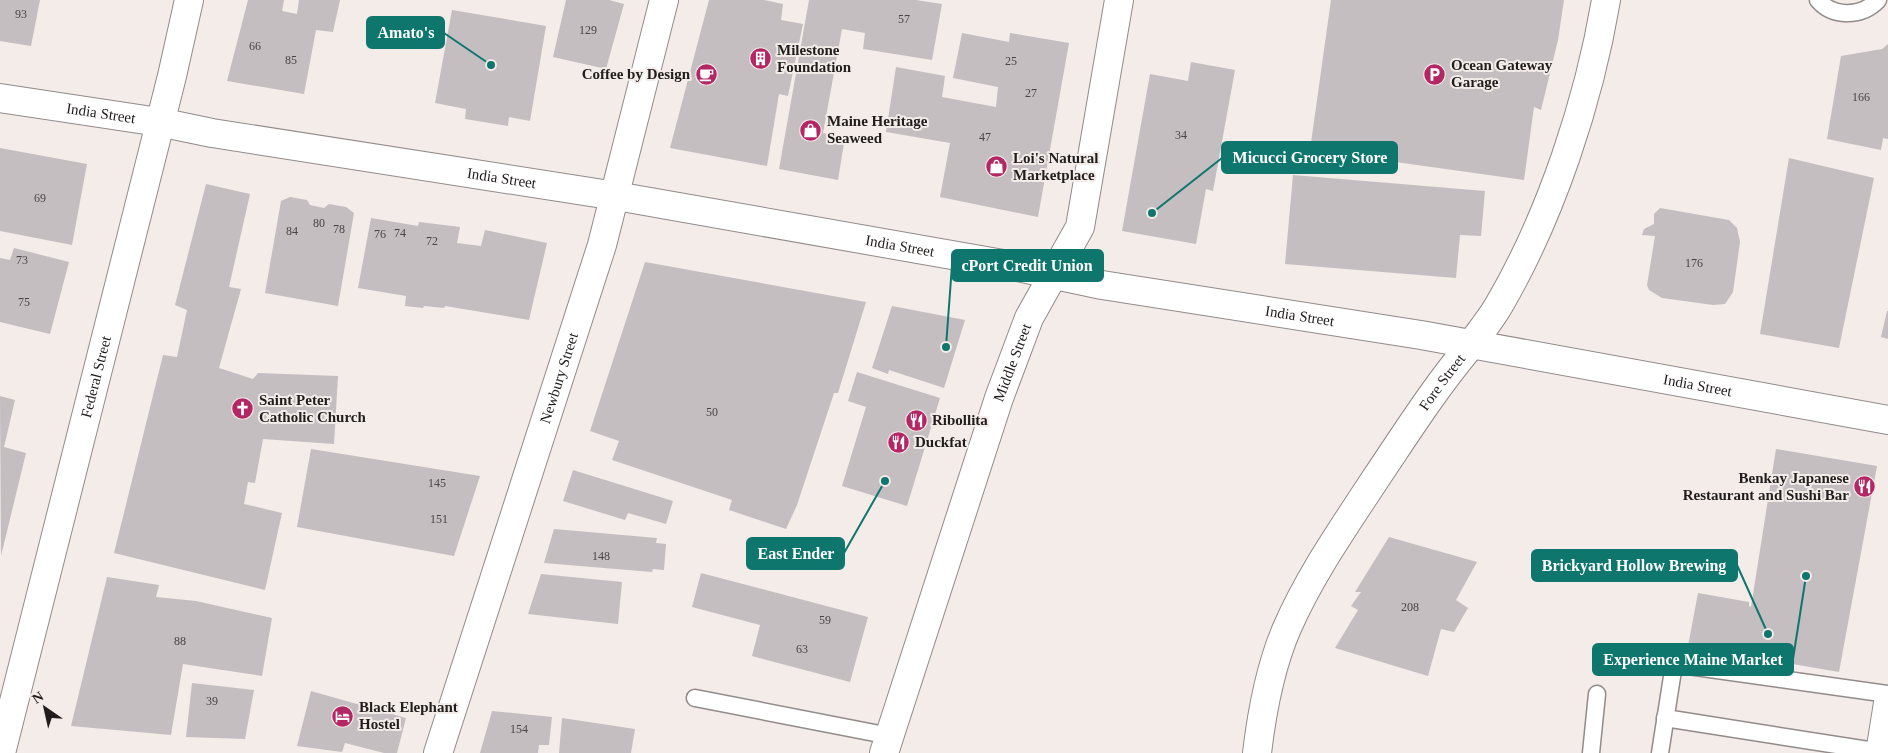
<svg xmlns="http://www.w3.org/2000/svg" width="1888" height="753" font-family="'Times New Roman',serif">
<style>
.building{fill:#c4bec1}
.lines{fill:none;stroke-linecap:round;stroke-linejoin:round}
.lane-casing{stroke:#918b89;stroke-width:19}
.street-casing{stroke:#918b89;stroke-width:30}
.secondary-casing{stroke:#918b89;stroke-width:30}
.lane{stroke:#fff;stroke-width:16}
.street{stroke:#fff;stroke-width:28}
.secondary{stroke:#fff;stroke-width:28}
.labels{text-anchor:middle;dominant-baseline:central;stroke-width:4;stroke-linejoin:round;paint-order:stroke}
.number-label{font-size:12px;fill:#494545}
.poi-label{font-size:15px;font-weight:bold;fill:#201d1c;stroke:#f3ece9;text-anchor:start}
.street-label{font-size:15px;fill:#201d1c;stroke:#f3ece9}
.leader{fill:none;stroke:#0f766e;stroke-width:2}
.callout-dot{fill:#0f766e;stroke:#f3ece9;stroke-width:2}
.callout{fill:#0f766e;stroke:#0f766e;stroke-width:2}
.callout-label{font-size:16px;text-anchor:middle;font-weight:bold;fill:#fff}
</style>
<rect width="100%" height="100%" fill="#f3ece9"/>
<!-- building -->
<g class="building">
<polygon points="0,0 40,0 31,46 0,41"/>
<polygon points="248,0 284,0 282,11 297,14 299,0 340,0 333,32 316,30 304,94 227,81"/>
<polygon points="566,0 609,0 624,4 606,69 553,57"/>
<polygon points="709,0 764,0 783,4 781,20 803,24 788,96 779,94 767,166 670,148"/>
<polygon points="809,0 916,0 942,4 932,60 863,49 865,33 842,29 823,133 845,137 838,180 779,169"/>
<polygon points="1331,0 1564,0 1558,40 1541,110 1534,107 1524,180 1310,150"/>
<polygon points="452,10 546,26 530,121 509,117 508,126 465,119 466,109 435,103"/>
<polygon points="962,33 1009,42 1010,33 1069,43 1038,217 940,197 950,143 886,132 896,67 945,76 942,97 996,107 998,87 953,78"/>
<polygon points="1888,44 1888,139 1883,138 1881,150 1827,139 1841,56 1882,49"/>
<polygon points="1191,62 1235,70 1213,191 1206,189 1196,244 1122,231 1150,74 1188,81"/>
<polygon points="0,148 87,164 72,245 0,231"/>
<polygon points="1789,158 1874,178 1839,348 1760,334"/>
<polygon points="1293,175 1485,191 1481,236 1460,235 1456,278 1285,264"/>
<polygon points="206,184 250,194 229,287 241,289 219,368 253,379 258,373 338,376 334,444 263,439 255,483 248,482 244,504 282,513 265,590 114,553 163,355 177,357 187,310 175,305"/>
<polygon points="290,197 307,200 310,205 324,208 329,204 346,207 354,213 338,306 265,293 281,201"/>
<polygon points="1660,208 1729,220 1737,228 1740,242 1733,292 1725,304 1713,305 1662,298 1649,290 1647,285 1655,236 1642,235 1644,229 1654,224 1654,214"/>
<polygon points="371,218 418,226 419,222 460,227 457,243 481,246 485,230 547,243 529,320 445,306 444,308 424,306 423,308 405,306 406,296 358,288"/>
<polygon points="14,248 69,262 50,334 0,322 0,258 10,260"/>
<polygon points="645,262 866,302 838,393 834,393 797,505 786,529 729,510 732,500 612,460 619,441 590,431"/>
<polygon points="892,306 965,320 944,388 889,370 888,374 872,368"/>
<polygon points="1887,311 1888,311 1888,339 1881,337"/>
<polygon points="857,372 940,398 907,506 842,486 866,407 848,401"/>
<polygon points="0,396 15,400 4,447 26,453 1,556"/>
<polygon points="311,449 480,476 454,556 297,527"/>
<polygon points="1776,449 1877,466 1839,672 1688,646 1698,593 1749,602 1749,606 1751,607"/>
<polygon points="573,470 673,501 666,524 628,513 625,520 563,501"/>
<polygon points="554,529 657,538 656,543 666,544 664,570 653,569 652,572 544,563"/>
<polygon points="1389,537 1477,562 1456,600 1468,608 1454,632 1441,629 1428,676 1335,648 1358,610 1351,606 1361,592 1355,592"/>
<polygon points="701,573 868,617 850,682 752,656 760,625 692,607"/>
<polygon points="541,574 622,582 618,624 528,614"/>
<polygon points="107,577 159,585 156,597 196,601 272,618 262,676 183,664 171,735 71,726"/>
<polygon points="192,683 254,690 245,739 186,737"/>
<polygon points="311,691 406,718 397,753 384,753 345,743 342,752 297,746"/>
<polygon points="492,711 552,717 549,745 539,745 538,753 480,753"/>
<polygon points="562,718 635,729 631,753 559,753"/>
</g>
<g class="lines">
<defs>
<g id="lane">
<path d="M1818,0C1833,18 1862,17 1878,0"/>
<polyline points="695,698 890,736"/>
<polyline points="1665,718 1881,752"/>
<polyline points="1591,753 1597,694"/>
<polyline points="1660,753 1674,664 1888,694"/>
</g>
<g id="street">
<path id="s1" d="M1,753L172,76L189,0"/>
<path id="s2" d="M438,753L602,245L664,0"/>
<path id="s3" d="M884,753L999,398L1029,318L1080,227L1119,0"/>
<path id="s4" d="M1257,753C1262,711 1270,667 1287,628C1310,575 1344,527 1376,478C1407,432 1434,389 1470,346"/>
</g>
<g id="secondary">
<path id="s5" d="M0,98L159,122L212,133L616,196L1003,264L1102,285L1421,335L1888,420"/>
<path d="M1470,346C1480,332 1491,319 1499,305C1551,216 1589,101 1606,0"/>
<polyline points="1880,753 1888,703"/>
</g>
</defs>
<!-- lane casing -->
<use href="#lane" class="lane-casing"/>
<!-- street casing -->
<use href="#street" class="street-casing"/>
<!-- secondary casing -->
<use href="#secondary" class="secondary-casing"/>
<!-- lane -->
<use href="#lane" class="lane"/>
<!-- street -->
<use href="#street" class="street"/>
<!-- secondary -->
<use href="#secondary" class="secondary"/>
</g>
<!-- icons -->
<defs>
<symbol id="building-disc" viewBox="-11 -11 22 22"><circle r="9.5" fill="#b32864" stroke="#f3ece9"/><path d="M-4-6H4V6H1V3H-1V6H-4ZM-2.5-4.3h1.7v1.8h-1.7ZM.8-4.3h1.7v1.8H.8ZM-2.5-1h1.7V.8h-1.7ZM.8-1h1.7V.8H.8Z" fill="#fff"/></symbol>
<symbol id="cafe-disc" viewBox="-11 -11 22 22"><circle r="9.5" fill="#b32864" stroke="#f3ece9"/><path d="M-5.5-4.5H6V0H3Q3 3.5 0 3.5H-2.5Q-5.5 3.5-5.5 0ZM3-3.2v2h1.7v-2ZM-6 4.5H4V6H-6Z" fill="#fff"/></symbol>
<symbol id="parking-disc" viewBox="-11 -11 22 22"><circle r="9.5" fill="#b32864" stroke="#f3ece9"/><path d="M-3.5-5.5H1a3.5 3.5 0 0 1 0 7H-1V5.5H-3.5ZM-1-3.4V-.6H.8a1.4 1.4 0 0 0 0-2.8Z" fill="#fff"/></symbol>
<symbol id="shop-disc" viewBox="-11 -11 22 22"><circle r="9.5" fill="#b32864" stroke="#f3ece9"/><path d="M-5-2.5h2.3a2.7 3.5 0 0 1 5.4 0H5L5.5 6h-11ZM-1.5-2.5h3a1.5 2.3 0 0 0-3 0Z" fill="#fff"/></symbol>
<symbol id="church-disc" viewBox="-11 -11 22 22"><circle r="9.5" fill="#b32864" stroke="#f3ece9"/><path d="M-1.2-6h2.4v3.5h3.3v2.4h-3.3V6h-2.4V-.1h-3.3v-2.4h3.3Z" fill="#fff"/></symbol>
<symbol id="restaurant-disc" viewBox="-11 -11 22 22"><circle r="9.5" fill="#b32864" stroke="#f3ece9"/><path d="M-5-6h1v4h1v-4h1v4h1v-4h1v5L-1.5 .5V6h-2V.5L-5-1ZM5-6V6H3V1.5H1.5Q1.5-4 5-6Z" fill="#fff"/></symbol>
<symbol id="hotel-disc" viewBox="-11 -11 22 22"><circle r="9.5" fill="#b32864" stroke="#f3ece9"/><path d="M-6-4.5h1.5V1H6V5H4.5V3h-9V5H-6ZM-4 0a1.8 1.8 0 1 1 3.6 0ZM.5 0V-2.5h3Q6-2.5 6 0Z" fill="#fff"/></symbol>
</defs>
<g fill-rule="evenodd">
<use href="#building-disc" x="748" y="46" width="25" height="25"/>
<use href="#cafe-disc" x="694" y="62" width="25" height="25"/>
<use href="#parking-disc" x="1422" y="62" width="25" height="25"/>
<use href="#shop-disc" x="798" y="118" width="25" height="25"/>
<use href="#shop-disc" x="984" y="154" width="25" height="25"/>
<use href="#church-disc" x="230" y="396" width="25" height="25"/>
<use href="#restaurant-disc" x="904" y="408" width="25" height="25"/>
<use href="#restaurant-disc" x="886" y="430" width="25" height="25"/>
<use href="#restaurant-disc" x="1852" y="474" width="25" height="25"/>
<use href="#hotel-disc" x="330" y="704" width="25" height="25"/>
</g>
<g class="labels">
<!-- number labels -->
<g class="number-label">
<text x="21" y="14">93</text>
<text x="904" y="19">57</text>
<text x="588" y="30">129</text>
<text x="255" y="46">66</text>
<text x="291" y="60">85</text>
<text x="1011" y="61">25</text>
<text x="1031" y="93">27</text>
<text x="1861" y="97">166</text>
<text x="1181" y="135">34</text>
<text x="985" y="137">47</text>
<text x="40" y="198">69</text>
<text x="319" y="223">80</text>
<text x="339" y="229">78</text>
<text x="292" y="231">84</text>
<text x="400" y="233">74</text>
<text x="380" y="234">76</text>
<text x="432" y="241">72</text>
<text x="22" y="260">73</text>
<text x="1694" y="263">176</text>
<text x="24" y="302">75</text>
<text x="712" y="412">50</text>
<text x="437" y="483">145</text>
<text x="439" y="519">151</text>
<text x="601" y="556">148</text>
<text x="1410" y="607">208</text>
<text x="825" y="620">59</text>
<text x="180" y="641">88</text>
<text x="802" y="649">63</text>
<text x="212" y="701">39</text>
<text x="519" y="729">154</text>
</g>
<!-- poi labels -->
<g class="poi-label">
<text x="777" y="50">Milestone<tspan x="777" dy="17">Foundation</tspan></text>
<text x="1451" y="65">Ocean Gateway<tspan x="1451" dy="17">Garage</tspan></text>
<text x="690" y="74" text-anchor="end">Coffee by Design</text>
<text x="827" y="121">Maine Heritage<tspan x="827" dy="17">Seaweed</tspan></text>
<text x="1013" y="158">Loi's Natural<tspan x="1013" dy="17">Marketplace</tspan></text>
<text x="259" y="400">Saint Peter<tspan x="259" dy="17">Catholic Church</tspan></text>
<text x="932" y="420">Ribollita</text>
<text x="915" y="442">Duckfat</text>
<text x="1849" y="478" text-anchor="end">Benkay Japanese<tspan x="1849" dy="17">Restaurant and Sushi Bar</tspan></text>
<text x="359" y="707">Black Elephant<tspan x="359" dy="17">Hostel</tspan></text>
</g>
<!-- street labels -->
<g class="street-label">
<text stroke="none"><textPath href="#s5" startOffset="102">India Street</textPath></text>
<text stroke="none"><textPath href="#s5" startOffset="508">India Street</textPath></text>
<text stroke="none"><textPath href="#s5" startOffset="912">India Street</textPath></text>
<text stroke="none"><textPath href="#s5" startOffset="1318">India Street</textPath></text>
<text stroke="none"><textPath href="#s3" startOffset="411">Middle Street</textPath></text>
<text stroke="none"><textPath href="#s1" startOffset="388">Federal Street</textPath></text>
<text stroke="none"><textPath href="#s2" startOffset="394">Newbury Street</textPath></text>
<text stroke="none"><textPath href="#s4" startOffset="420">Fore Street</textPath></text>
<text stroke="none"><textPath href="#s5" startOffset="1722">India Street</textPath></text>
</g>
</g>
<!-- callouts -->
<path class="leader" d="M491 65L444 33M1152 213L1222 158M946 347L952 265M885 481L844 553M1768 634L1737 565M1806 576L1793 659"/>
<g class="callout-dot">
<circle cx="491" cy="65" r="5"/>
<circle cx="1152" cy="213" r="5"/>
<circle cx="946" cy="347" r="5"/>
<circle cx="885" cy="481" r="5"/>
<circle cx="1768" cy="634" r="5"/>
<circle cx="1806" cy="576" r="5"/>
</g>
<g class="callout">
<rect x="367" y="17" width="77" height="31" rx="5"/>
<rect x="1222" y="142" width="175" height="31" rx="5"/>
<rect x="952" y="250" width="151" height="31" rx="5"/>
<rect x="747" y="538" width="97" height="31" rx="5"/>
<rect x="1532" y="550" width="205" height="31" rx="5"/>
<rect x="1593" y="644" width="200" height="31" rx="5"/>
</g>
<g class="callout-label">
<text x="406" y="38">Amato's</text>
<text x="1310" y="163">Micucci Grocery Store</text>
<text x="1027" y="271">cPort Credit Union</text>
<text x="796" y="559">East Ender</text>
<text x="1634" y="571">Brickyard Hollow Brewing</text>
<text x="1693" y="665">Experience Maine Market</text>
</g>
<!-- north arrow -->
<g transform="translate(45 708) rotate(326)" stroke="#f3ece9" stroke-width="4" paint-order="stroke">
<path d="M0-4L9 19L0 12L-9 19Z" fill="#201d1c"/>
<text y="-8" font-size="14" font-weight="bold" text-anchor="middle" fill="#201d1c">N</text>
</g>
</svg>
